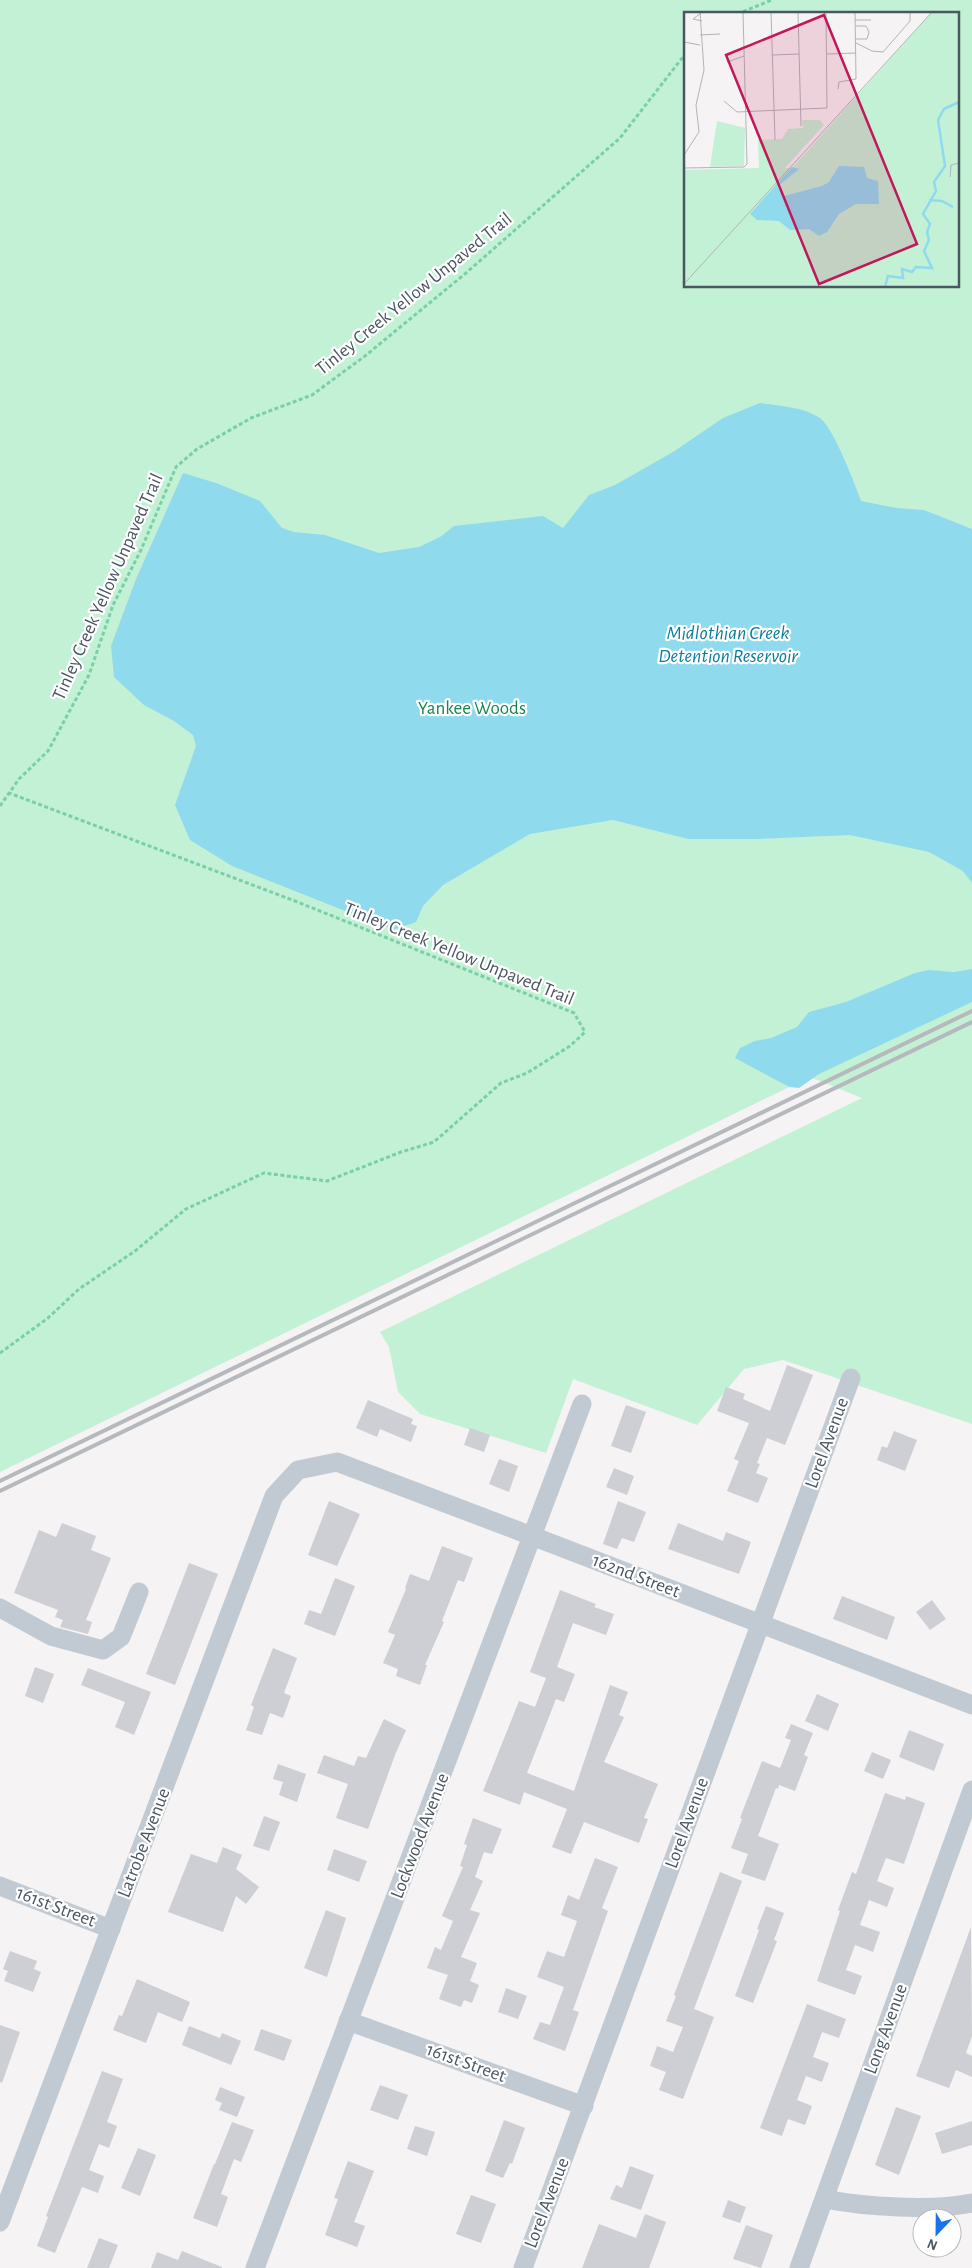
<svg xmlns="http://www.w3.org/2000/svg" width="972" height="2268" font-family="'Alegreya Sans',sans-serif">
<style>
.green{fill:#c3f1d5;fill-rule:evenodd}
.water{fill:#90daee}
.building{fill:#cdcfd5}
.lines{fill:none;stroke-linecap:round;stroke-linejoin:round}
.path{stroke:#7ad0a6;stroke-width:3;stroke-dasharray:4 2.5;stroke-linecap:butt}
.minor{stroke:#c1cad2;stroke-width:19}
.rail{stroke:#b5b8bd;stroke-width:4}
.labels{text-anchor:middle;dominant-baseline:central;stroke-width:4.5;stroke-linejoin:round;paint-order:stroke}
.street-label{font-size:19px;fill:#4a5661;stroke:#fff}
.park-label{font-size:19px;fill:#17864f;stroke:#fff}
.water-label{font-size:20px;font-style:italic;fill:#0c7c9b;stroke:#fff}
.inset-river{fill:none;stroke:#90daee;stroke-width:2.5}
.inset-road{fill:none;stroke:#b1b4b9;stroke-width:1}
.view{fill:#c2185b;fill-opacity:0.15;stroke:#c2185b;stroke-width:2.5}
.inset-edge{fill:none;stroke:#4a5661;stroke-width:2.5}
</style>
<rect width="100%" height="100%" fill="#f5f3f3"/>
<!-- green -->
<path class="green" d="M0,0H972V1424L783,1360L744,1369L697,1425L573,1379L546,1453L420,1414L398,1392L389,1347L380,1332L862,1098L800,1073L782,1083L789,1087L0,1472ZM686,14H958V286H686Z"/>
<!-- water -->
<g class="water">
<path d="M760,403C779,406 804,407 820,418C833,427 855,484 861,501L896,508L924,510L972,529V883L963,871L929,852L850,835L756,839H688L613,820L530,834L443,885L423,906L416,922L393,930L232,866L190,840L175,805L196,746L193,735L174,721L144,705L114,677L111,646L136,579L183,473L216,483L260,501L282,528L294,532L325,535L379,553L419,547L440,537L454,526L543,516L563,528L589,495L615,485L673,452L723,418Z"/>
<polygon points="972,969 972,1002 819,1074 799,1088 789,1087 735,1058 740,1048 755,1041 771,1038 797,1027 809,1012 846,1002 915,973 929,970 954,972"/>
</g>
<!-- building -->
<g class="building">
<polygon points="787,1365 813,1375 785,1445 767,1438 757,1463 760,1464 756,1473 768,1478 758,1503 727,1491 739,1461 734,1459 749,1423 717,1411 726,1387 745,1394 743,1399 770,1411"/>
<polygon points="368,1400 413,1419 411,1424 417,1426 411,1442 380,1429 377,1437 356,1428"/>
<polygon points="626,1405 646,1412 631,1453 611,1446"/>
<polygon points="470,1428 490,1435 484,1452 464,1445"/>
<polygon points="894,1431 917,1440 905,1471 877,1460 882,1446 887,1448"/>
<polygon points="499,1459 518,1466 509,1492 489,1484"/>
<polygon points="614,1468 634,1476 627,1495 606,1487"/>
<polygon points="329,1501 360,1514 337,1566 308,1555"/>
<polygon points="618,1501 646,1512 634,1542 622,1538 617,1549 603,1544"/>
<polygon points="62,1523 96,1536 91,1550 111,1558 86,1620 92,1622 88,1634 60,1627 63,1620 55,1617 58,1610 14,1593 39,1530 56,1537"/>
<polygon points="678,1523 723,1541 726,1532 751,1542 739,1574 668,1549"/>
<polygon points="442,1546 473,1558 464,1582 458,1580 442,1621 444,1622 425,1665 427,1665 420,1685 396,1676 398,1669 383,1663 395,1635 388,1632 406,1589 405,1588 410,1574 429,1581"/>
<polygon points="189,1563 218,1574 175,1685 146,1674"/>
<polygon points="335,1578 355,1586 335,1636 304,1624 309,1610 321,1614"/>
<polygon points="560,1590 596,1604 594,1607 614,1614 606,1635 573,1623 557,1667 575,1674 564,1702 556,1699 527,1773 574,1791 610,1685 628,1692 619,1715 624,1717 604,1762 658,1784 644,1818 648,1819 639,1843 584,1822 571,1854 552,1847 567,1809 524,1792 520,1805 483,1791 519,1701 535,1707 546,1678 530,1672"/>
<polygon points="842,1596 895,1617 887,1640 833,1619"/>
<polygon points="932,1600 946,1619 930,1630 916,1612"/>
<polygon points="273,1648 297,1658 284,1693 291,1696 283,1718 270,1713 262,1735 246,1730 254,1707 251,1705"/>
<polygon points="35,1667 54,1674 43,1703 25,1696"/>
<polygon points="88,1668 151,1692 134,1735 115,1727 125,1702 81,1685"/>
<polygon points="817,1694 839,1704 828,1731 805,1721"/>
<polygon points="384,1719 406,1730 395,1755 368,1829 336,1818 348,1784 317,1773 324,1755 354,1766 358,1756 366,1758"/>
<polygon points="791,1724 813,1733 804,1755 808,1757 795,1791 779,1785 778,1789 776,1788 758,1836 779,1844 765,1881 741,1873 748,1854 731,1848 742,1819 740,1818 762,1761 780,1768 791,1740 785,1738"/>
<polygon points="909,1730 944,1744 934,1771 899,1757"/>
<polygon points="872,1752 891,1760 883,1779 864,1771"/>
<polygon points="278,1764 306,1774 297,1802 279,1795 283,1782 273,1779"/>
<polygon points="885,1793 905,1800 906,1796 925,1803 904,1864 886,1858 877,1881 894,1888 887,1907 869,1900 860,1925 880,1932 873,1952 855,1945 846,1970 862,1976 855,1995 817,1981 840,1911 838,1910 852,1872 856,1874"/>
<polygon points="264,1816 280,1822 269,1851 253,1846"/>
<polygon points="473,1818 502,1829 492,1854 484,1852 475,1877 483,1881 470,1910 480,1913 461,1957 477,1963 470,1981 479,1985 472,2003 464,2000 461,2007 439,1999 448,1975 427,1968 435,1947 441,1950 453,1921 442,1916 463,1867 460,1866 467,1845 464,1844"/>
<polygon points="223,1847 242,1855 236,1869 259,1887 246,1904 236,1896 223,1932 168,1912 191,1854 217,1863"/>
<polygon points="334,1849 367,1861 359,1882 327,1870"/>
<polygon points="595,1858 618,1867 602,1908 608,1911 573,2010 579,2012 565,2051 533,2039 540,2022 550,2025 564,1987 537,1977 547,1951 564,1957 577,1921 561,1915 568,1895 579,1900"/>
<polygon points="720,1872 742,1881 694,2009 714,2017 683,2099 659,2090 666,2072 650,2066 657,2046 673,2052 683,2027 666,2021 676,1996 674,1995"/>
<polygon points="766,1906 784,1913 774,1940 777,1941 753,2003 735,1996 759,1930 757,1929"/>
<polygon points="326,1910 346,1918 327,1977 304,1968"/>
<polygon points="971,1927 972,2036 966,2053 972,2056 972,2077 956,2070 949,2088 916,2076"/>
<polygon points="10,1951 37,1961 34,1969 41,1972 33,1992 4,1981 8,1971 3,1969"/>
<polygon points="137,1979 190,2002 182,2022 158,2012 146,2043 113,2030 119,2015 122,2016"/>
<polygon points="506,1988 527,1996 518,2019 498,2012"/>
<polygon points="807,2004 846,2019 839,2038 822,2032 813,2057 829,2063 822,2082 806,2076 797,2100 812,2106 805,2125 788,2119 782,2136 760,2128"/>
<polygon points="0,2025 20,2032 2,2083 0,2082"/>
<polygon points="189,2026 220,2038 222,2033 241,2041 231,2065 182,2045"/>
<polygon points="261,2029 292,2040 284,2061 254,2050"/>
<polygon points="102,2071 123,2079 107,2122 117,2126 109,2148 99,2144 89,2170 104,2176 98,2193 82,2187 55,2253 37,2246 48,2217 46,2216"/>
<polygon points="380,2085 408,2095 398,2120 370,2110"/>
<polygon points="220,2087 245,2097 237,2117 219,2110 222,2103 215,2100"/>
<polygon points="896,2107 921,2116 899,2175 875,2165"/>
<polygon points="504,2120 525,2128 512,2164 510,2163 503,2178 485,2171"/>
<polygon points="972,2121 972,2145 942,2154 935,2133"/>
<polygon points="232,2122 254,2130 241,2162 234,2159 221,2194 228,2197 217,2227 193,2218 214,2164 215,2164"/>
<polygon points="415,2126 435,2132 427,2156 407,2149"/>
<polygon points="138,2148 156,2155 140,2196 121,2188"/>
<polygon points="348,2161 374,2171 354,2222 365,2226 357,2247 325,2235 338,2199 334,2198"/>
<polygon points="630,2166 654,2175 641,2210 610,2199 616,2185 622,2188"/>
<polygon points="471,2195 496,2204 481,2243 456,2234"/>
<polygon points="728,2200 746,2207 740,2223 722,2217"/>
<polygon points="645,2214 666,2222 649,2268 582,2268 599,2224 636,2238"/>
<polygon points="746,2225 773,2235 761,2268 733,2259"/>
<polygon points="99,2238 118,2245 109,2268 87,2268"/>
<polygon points="182,2251 222,2267 222,2268 151,2268 157,2252 178,2260"/>
</g>
<g class="lines">
<!-- path -->
<g class="path">
<polyline points="737,14 772,0"/>
<polyline points="0,806 19,779 48,751 89,675 113,605 141,550 176,467 197,449 251,418 312,395 365,356 466,273 620,138 686,53"/>
<polyline points="0,1353 48,1318 79,1289 135,1251 186,1209 264,1173 327,1181 401,1152 434,1142 501,1083 527,1073 570,1046 585,1032 574,1013 295,901 9,793"/>
</g>
<!-- minor -->
<g class="minor">
<polyline points="0,1608 51,1636 103,1650 121,1637 139,1592"/>
<polyline points="0,1886 111,1929"/>
<polyline points="348,2021 584,2106"/>
<path d="M825,2199C865,2207 932,2211 972,2203"/>
<polyline points="0,2222 274,1496 298,1470 337,1462 532,1536 972,1705"/>
<polyline points="255,2268 582,1404"/>
<polyline points="523,2268 851,1378"/>
<polyline points="799,2268 972,1790"/>
</g>
<!-- rail -->
<g class="rail">
<polyline points="0,1481 972,1011"/>
<polyline points="0,1491 972,1022"/>
</g>
</g>
<g class="labels">
<!-- street labels -->
<g class="street-label">
<text transform="translate(414 294) rotate(-39)">Tinley Creek Yellow Unpaved Trail</text>
<text transform="translate(108 587) rotate(-66)">Tinley Creek Yellow Unpaved Trail</text>
<text transform="translate(459 954) rotate(22)">Tinley Creek Yellow Unpaved Trail</text>
<text transform="translate(827 1443) rotate(-70)">Lorel Avenue</text>
<text transform="translate(636 1576) rotate(21)">162nd Street</text>
<text transform="translate(687 1823) rotate(-70)">Lorel Avenue</text>
<text transform="translate(420 1836) rotate(-69)">Lockwood Avenue</text>
<text transform="translate(144 1843) rotate(-69)">Latrobe Avenue</text>
<text transform="translate(56 1907) rotate(21)">161st Street</text>
<text transform="translate(886 2029) rotate(-70)">Long Avenue</text>
<text transform="translate(466 2063) rotate(20)">161st Street</text>
<text transform="translate(547 2203) rotate(-69)">Lorel Avenue</text>
</g>
<!-- park labels -->
<g class="park-label">
<text x="472" y="708">Yankee Woods</text>
</g>
<!-- water labels -->
<g class="water-label">
<text x="728" y="633">Midlothian Creek<tspan x="728" dy="23">Detention Reservoir</tspan></text>
</g>
</g>
<!-- overview -->
<g transform="translate(684 12)">
<rect width="275" height="275" fill="#f5f3f3"/>
<path d="M248,0H275V275H0V158L75,156L74,128L98,127L104,117L119,116L118,108H136L140,113L101,156H108ZM33,109L61,116L60,154L26,155Z" fill="#c3f1d5"/>
<path d="M155,154L180,155L183,166L194,169L195,192H172L155,202L143,220L135,224L125,217L106,218L95,209L73,208L66,202L108,155L115,157L93,175L100,184L138,174L145,170Z" fill="#90daee"/>
<path class="inset-river" d="M245,188L258,189L269,195M201,275L204,264L219,266L218,257L228,260L232,255L248,256L240,239L245,228L243,220L246,212L239,202L252,179L250,170L261,154L254,108L260,97L275,90"/>
<path class="inset-road" d="M87,0L91,128M114,0L117,114M17,1L9,7L18,9M171,8H187M172,14H182L185,20L183,27H172M16,23L36,22M0,30L16,33M172,31L188,39L199,40L226,9V0M143,42L172,41M88,43L115,42M43,50L60,44M154,77L155,70L172,67L171,0M40,89L53,100L143,96L142,0M0,143L15,120L12,93L20,58L16,0M0,156L60,155L63,152L59,0M266,165L267,153L275,151M0,272L248,0"/>
<path class="view" d="M140,3L233,232L135,272L42,43Z"/>
<rect width="275" height="275" class="inset-edge"/>
</g>
<!-- north arrow -->
<g transform="translate(937 2233) rotate(202)"><circle r="24" fill="#ffffff" stroke="#b7bbc0"/>
<path d="M0-4L9 19L0 12L-9 19Z" fill="#1a73e8"/>
<text y="-8" font-size="14" font-weight="bold" text-anchor="middle" fill="#4a5661">N</text>
</g>
</svg>
